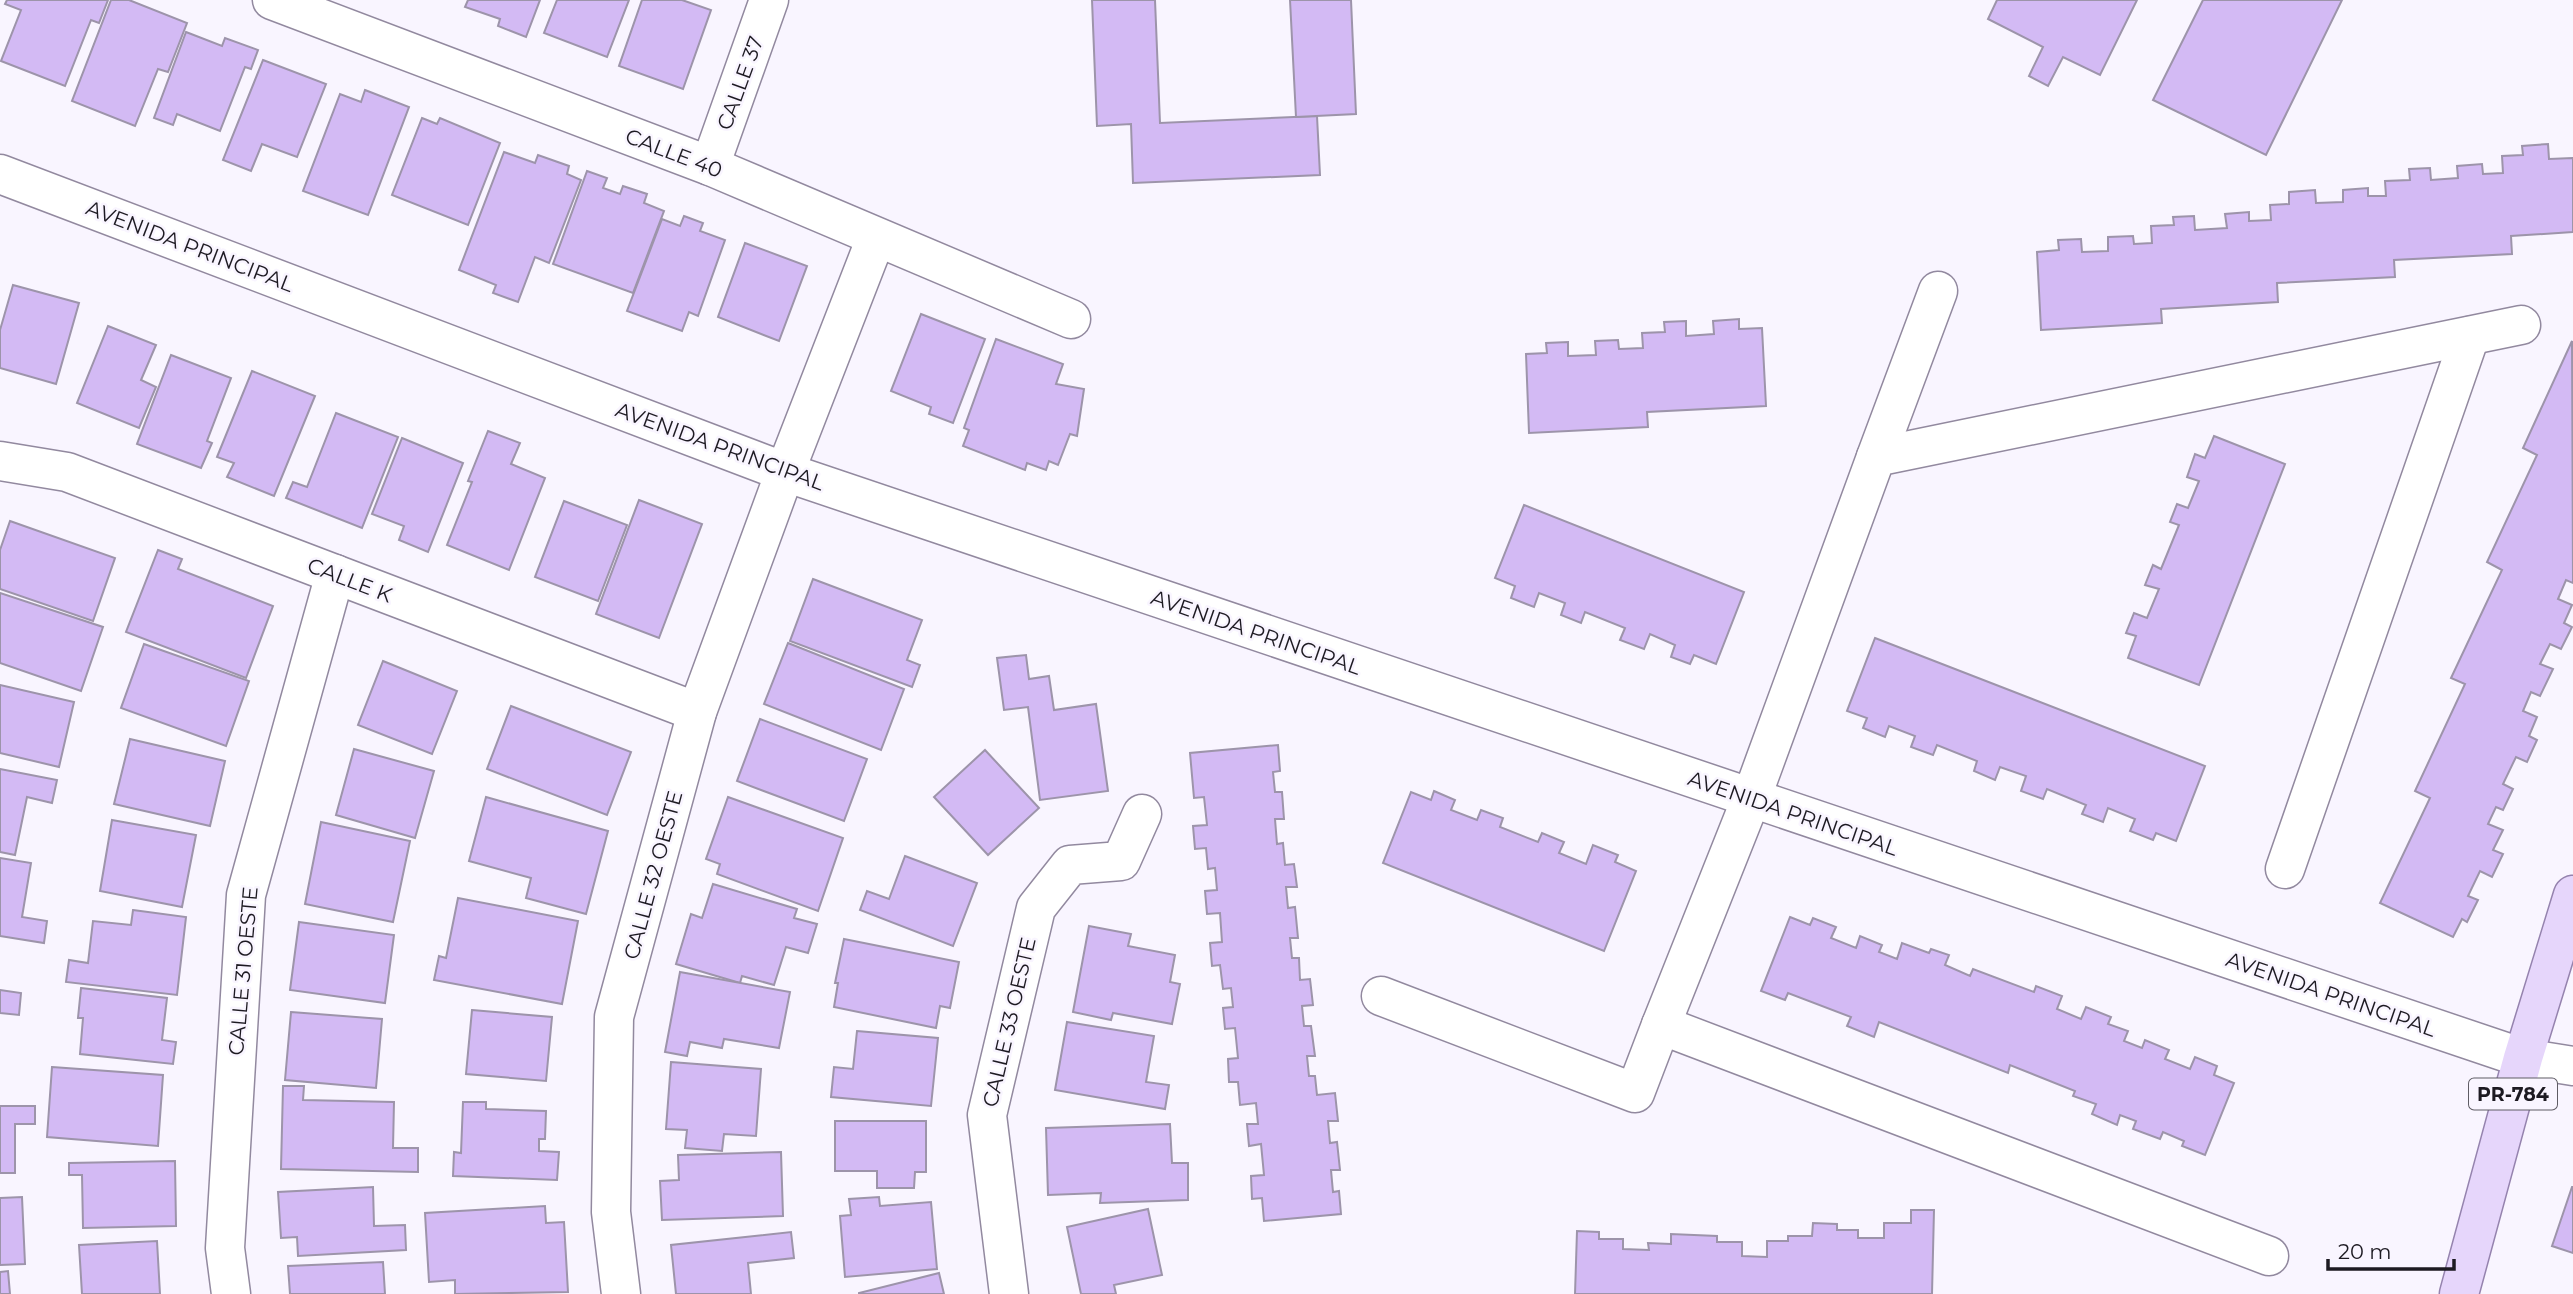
<svg xmlns="http://www.w3.org/2000/svg" width="2573" height="1294" font-family="Montserrat,sans-serif">
<style>
.building{fill:#d3baf4;stroke:#9d94aa;stroke-width:2}
.lines{fill:none;stroke-linecap:round;stroke-linejoin:round}
.minor-casing{stroke:#92899f;stroke-width:41}
.major-casing{stroke:#9583ae;stroke-width:41}
.minor{stroke:#fff;stroke-width:38}
.major{stroke:#e6d6fb;stroke-width:38}
.labels{text-anchor:middle;dominant-baseline:central;stroke-width:5;stroke-linejoin:round;paint-order:stroke}
.shield{fill:#f9f5ff;stroke:#5f5c64;stroke-width:2}
.shield-label{font-size:19px;font-weight:bold;fill:#1d1a22}
.street-label{font-size:21px;fill:#1d1a22;stroke:#f9f5ff}
</style>
<rect width="100%" height="100%" fill="#f9f5ff"/>
<!-- building -->
<g class="building">
<polygon points="7,0 108,0 99,23 91,20 65,86 1,61 21,10 5,4"/>
<polygon points="111,0 129,0 187,23 168,72 158,69 135,126 72,101"/>
<polygon points="468,0 540,0 526,37 498,26 500,19 465,7"/>
<polygon points="557,0 629,0 607,57 544,33"/>
<polygon points="642,0 682,0 711,10 683,89 619,66"/>
<polygon points="1092,0 1155,0 1160,123 1317,116 1320,175 1133,183 1131,124 1097,126"/>
<polygon points="1290,0 1351,0 1356,114 1296,117"/>
<polygon points="1997,0 2137,0 2100,75 2063,57 2048,86 2029,76 2043,47 1988,19"/>
<polygon points="2203,0 2342,0 2266,155 2153,100"/>
<polygon points="186,32 222,46 225,38 258,50 251,69 245,67 220,131 177,114 173,125 154,118"/>
<polygon points="263,60 326,84 297,157 262,144 251,171 223,160"/>
<polygon points="365,90 409,107 368,215 303,191 340,94 361,102"/>
<polygon points="422,118 437,124 440,118 500,143 468,225 392,195"/>
<polygon points="2548,144 2549,159 2573,158 2573,232 2511,236 2512,254 2394,260 2395,277 2277,283 2278,302 2161,309 2162,323 2041,330 2037,252 2059,250 2058,240 2081,239 2082,252 2108,251 2108,237 2133,236 2134,244 2152,243 2151,226 2174,225 2173,217 2194,216 2195,230 2227,228 2225,214 2249,212 2249,221 2271,220 2270,205 2289,204 2289,192 2315,190 2316,203 2343,202 2343,190 2368,188 2368,196 2386,196 2385,181 2410,180 2409,169 2430,168 2431,180 2458,178 2457,166 2482,164 2483,174 2503,173 2502,156 2523,155 2522,146"/>
<polygon points="504,152 535,163 538,155 569,166 567,174 581,180 549,263 535,257 518,302 493,293 496,285 459,270"/>
<polygon points="587,171 607,178 603,188 620,194 623,186 647,194 644,203 664,211 633,293 553,264"/>
<polygon points="684,216 703,223 700,231 725,240 698,316 689,312 682,331 627,311 662,219 680,226"/>
<polygon points="745,243 807,266 779,341 718,317"/>
<polygon points="13,285 79,303 56,384 0,368 0,330"/>
<polygon points="921,314 985,339 953,423 929,414 931,407 891,391"/>
<polygon points="1739,319 1739,329 1762,328 1766,406 1647,412 1648,427 1529,433 1526,354 1547,353 1546,343 1568,342 1568,356 1596,355 1595,341 1618,340 1619,349 1643,348 1642,333 1665,332 1664,322 1686,321 1686,336 1714,334 1713,321"/>
<polygon points="108,326 156,345 141,380 156,387 139,428 77,403"/>
<polygon points="996,339 1063,364 1056,384 1084,389 1077,436 1070,434 1058,465 1049,461 1046,470 1027,463 1025,470 963,446 969,430 964,428"/>
<polygon points="2572,341 2573,583 2566,580 2558,599 2572,605 2564,623 2572,627 2561,649 2550,644 2540,664 2553,669 2540,696 2531,692 2523,711 2537,717 2529,736 2537,740 2527,762 2516,757 2503,784 2513,789 2503,810 2496,807 2488,824 2503,830 2493,850 2503,854 2492,877 2480,871 2468,896 2478,900 2467,922 2462,919 2453,937 2380,903 2430,798 2415,791 2465,684 2451,678 2502,570 2487,562 2537,455 2523,448"/>
<polygon points="171,355 231,378 207,441 212,443 201,468 137,444"/>
<polygon points="252,371 315,396 274,496 227,477 234,463 217,457"/>
<polygon points="336,413 398,437 362,528 286,498 293,482 307,487"/>
<polygon points="488,431 520,443 511,464 545,478 509,570 447,545 472,482 468,481"/>
<polygon points="2214,436 2285,464 2199,685 2128,658 2136,636 2126,633 2134,613 2147,618 2159,589 2145,585 2153,565 2161,569 2179,525 2170,522 2177,504 2188,508 2199,481 2187,477 2195,454 2205,458"/>
<polygon points="402,438 463,463 428,552 399,540 404,526 372,514"/>
<polygon points="639,500 702,524 659,638 596,614"/>
<polygon points="564,501 627,525 598,601 535,577"/>
<polygon points="1524,505 1744,592 1716,664 1694,655 1690,664 1671,657 1675,645 1650,634 1644,649 1620,640 1625,628 1585,612 1581,623 1561,615 1565,603 1539,593 1534,607 1511,598 1515,586 1495,578"/>
<polygon points="10,521 115,558 93,621 0,589 0,550"/>
<polygon points="158,550 182,559 178,569 273,606 246,678 126,632"/>
<polygon points="813,579 922,620 907,660 920,665 912,687 790,641"/>
<polygon points="0,593 103,627 81,691 0,663"/>
<polygon points="1875,638 2205,766 2176,841 2156,833 2153,840 2130,831 2135,819 2108,808 2103,822 2082,814 2086,805 2047,789 2043,799 2021,791 2026,776 2000,767 1995,780 1974,771 1977,761 1937,745 1933,755 1911,747 1915,736 1889,726 1885,737 1863,728 1867,718 1847,711"/>
<polygon points="788,643 904,689 881,750 764,704"/>
<polygon points="144,644 249,681 226,746 121,708"/>
<polygon points="1026,655 1029,679 1049,676 1054,710 1096,704 1108,791 1040,800 1028,707 1004,710 997,658"/>
<polygon points="383,661 457,691 432,754 358,725"/>
<polygon points="0,685 74,702 59,767 0,753"/>
<polygon points="511,706 631,752 607,815 487,769"/>
<polygon points="760,719 867,759 844,821 737,781"/>
<polygon points="130,739 225,761 210,826 114,804"/>
<polygon points="1278,745 1280,771 1273,772 1275,792 1282,792 1284,819 1275,819 1277,844 1283,843 1285,865 1294,864 1297,887 1286,887 1288,908 1295,907 1298,938 1290,938 1292,958 1299,958 1300,980 1310,979 1313,1005 1302,1006 1304,1026 1311,1026 1315,1056 1307,1056 1309,1076 1315,1076 1317,1095 1335,1093 1338,1121 1328,1121 1330,1143 1337,1142 1340,1170 1331,1170 1333,1192 1339,1191 1341,1214 1264,1221 1262,1198 1252,1199 1251,1176 1264,1175 1261,1144 1249,1146 1247,1124 1258,1124 1256,1103 1240,1105 1238,1082 1229,1082 1228,1059 1238,1058 1235,1028 1225,1029 1223,1008 1233,1007 1231,988 1223,989 1220,965 1212,966 1210,943 1222,942 1220,913 1207,914 1205,891 1217,890 1215,868 1208,869 1206,848 1195,849 1193,826 1207,825 1204,797 1194,798 1190,753"/>
<polygon points="354,749 434,771 415,838 336,815"/>
<polygon points="985,750 1039,808 988,855 934,797"/>
<polygon points="0,769 57,780 52,803 27,797 15,855 0,852"/>
<polygon points="1434,791 1455,800 1451,810 1477,820 1481,810 1503,818 1500,827 1538,842 1542,833 1564,842 1559,853 1586,864 1593,845 1618,855 1615,862 1636,871 1604,951 1383,863 1411,792 1431,800"/>
<polygon points="486,797 608,831 586,914 526,898 531,878 469,861"/>
<polygon points="728,797 843,838 818,911 717,874 720,864 706,859"/>
<polygon points="112,820 196,835 182,907 100,891"/>
<polygon points="321,822 410,841 393,922 305,904"/>
<polygon points="905,856 977,883 953,946 860,910 867,891 889,899"/>
<polygon points="0,858 31,863 22,917 47,921 44,943 0,936"/>
<polygon points="713,884 797,909 794,918 817,924 808,953 786,947 774,985 742,976 740,983 676,964 691,914 702,918"/>
<polygon points="458,898 578,921 562,1004 434,980 439,956 446,958"/>
<polygon points="133,910 186,917 177,995 66,982 69,960 88,963 93,921 131,925"/>
<polygon points="1790,917 1810,925 1813,918 1836,927 1831,938 1856,948 1860,936 1882,945 1879,952 1897,959 1902,943 1929,953 1931,949 1949,955 1945,965 1970,976 1973,969 2034,992 2036,986 2062,996 2057,1009 2081,1019 2086,1007 2111,1017 2108,1024 2128,1031 2124,1041 2142,1048 2145,1040 2169,1050 2165,1059 2190,1069 2195,1057 2217,1066 2214,1075 2234,1083 2205,1155 2182,1146 2184,1141 2163,1132 2160,1139 2133,1129 2136,1121 2120,1115 2117,1125 2092,1114 2096,1104 2073,1096 2075,1091 2010,1065 2008,1073 1879,1022 1874,1037 1847,1026 1851,1017 1788,993 1785,1000 1761,991"/>
<polygon points="299,922 394,935 385,1003 290,990"/>
<polygon points="1089,926 1131,934 1128,946 1175,955 1170,982 1180,984 1172,1024 1113,1013 1111,1020 1073,1012"/>
<polygon points="844,939 959,962 950,1008 940,1006 936,1028 834,1007 838,983 835,983"/>
<polygon points="680,972 790,992 779,1048 724,1039 722,1048 690,1042 687,1056 665,1052"/>
<polygon points="81,988 167,998 162,1040 176,1042 173,1064 80,1054 83,1018 78,1018"/>
<polygon points="0,990 21,993 19,1015 0,1013"/>
<polygon points="472,1010 552,1017 546,1081 466,1074"/>
<polygon points="291,1012 382,1019 376,1088 285,1080"/>
<polygon points="1067,1022 1154,1036 1146,1082 1169,1085 1165,1109 1055,1090"/>
<polygon points="857,1031 938,1038 931,1106 831,1097 834,1067 853,1069"/>
<polygon points="671,1062 761,1069 756,1136 724,1134 722,1151 685,1148 687,1130 666,1129"/>
<polygon points="52,1067 163,1075 158,1146 47,1137"/>
<polygon points="283,1086 304,1086 303,1100 394,1102 393,1148 418,1148 418,1172 281,1169"/>
<polygon points="463,1102 486,1102 486,1109 546,1111 545,1139 539,1139 539,1151 559,1152 557,1180 453,1176 454,1152 461,1153"/>
<polygon points="0,1106 35,1106 35,1124 15,1124 15,1173 0,1173"/>
<polygon points="835,1121 926,1121 926,1172 915,1172 914,1188 877,1188 877,1171 835,1171"/>
<polygon points="1170,1124 1172,1163 1188,1163 1188,1200 1100,1203 1101,1193 1048,1195 1046,1128"/>
<polygon points="781,1152 783,1216 662,1220 660,1181 679,1180 678,1155"/>
<polygon points="175,1161 176,1226 83,1228 82,1175 69,1175 69,1163"/>
<polygon points="373,1187 374,1226 405,1225 406,1250 298,1256 297,1237 281,1238 278,1192"/>
<polygon points="2572,1187 2573,1187 2573,1253 2552,1246"/>
<polygon points="22,1197 25,1264 0,1265 0,1198"/>
<polygon points="879,1197 880,1206 931,1202 937,1269 845,1277 840,1216 851,1215 849,1199"/>
<polygon points="545,1206 546,1223 564,1222 568,1292 455,1294 455,1280 429,1282 425,1213"/>
<polygon points="1148,1209 1162,1275 1114,1285 1116,1294 1081,1294 1067,1227"/>
<polygon points="1911,1210 1934,1210 1932,1294 1575,1294 1577,1231 1599,1232 1599,1239 1623,1239 1623,1249 1649,1250 1648,1243 1671,1244 1671,1234 1717,1236 1717,1242 1742,1242 1742,1256 1767,1257 1767,1241 1788,1241 1788,1236 1812,1236 1813,1223 1837,1224 1837,1230 1858,1230 1858,1238 1884,1238 1884,1223 1911,1223"/>
<polygon points="791,1232 794,1258 748,1263 751,1294 676,1294 671,1245"/>
<polygon points="157,1241 160,1294 82,1294 79,1245"/>
<polygon points="383,1262 385,1294 290,1294 288,1266"/>
<polygon points="8,1271 10,1294 0,1294 0,1272"/>
<polygon points="939,1273 944,1294 859,1294 859,1293"/>
</g>
<g class="lines">
<defs>
<g id="minor">
<polyline points="272,0 710,166 1071,319"/>
<polyline points="710,166 769,0"/>
<polyline points="0,174 785,472 2523,1058 2573,1066"/>
<polyline points="1876,457 1938,291"/>
<polyline points="0,461 67,472 697,712"/>
<polyline points="2285,869 2470,336"/>
<polyline points="1381,996 1635,1093 1661,1025 2269,1256"/>
<polyline points="1661,1025 1751,799 1876,457 2521,325"/>
<polyline points="231,1294 225,1248 246,895 335,574"/>
<polyline points="621,1294 611,1212 614,1017 697,712 785,472 876,238"/>
<polyline points="1009,1294 987,1115 1036,908 1070,865 1121,861 1142,814"/>
</g>
<polyline id="major" points="2459,1294 2523,1058 2573,895"/>
</defs>
<!-- minor casing -->
<use href="#minor" class="minor-casing"/>
<!-- major casing -->
<use href="#major" class="major-casing"/>
<!-- minor -->
<use href="#minor" class="minor"/>
<!-- major -->
<use href="#major" class="major"/>
</g>
<g class="labels">
<!-- shield labels -->
<rect class="shield" x="2469" y="1078.5" width="88" height="31" rx="5"/>
<g class="shield-label">
<text x="2513" y="1094">PR-784</text>
</g>
<!-- street labels -->
<g class="street-label">
<text transform="translate(740 83) rotate(-70)">CALLE 37</text>
<text transform="translate(674 153) rotate(21)">CALLE 40</text>
<text transform="translate(190 246) rotate(21)">AVENIDA PRINCIPAL</text>
<text transform="translate(720 446) rotate(20)">AVENIDA PRINCIPAL</text>
<text transform="translate(350 580) rotate(21)">CALLE K</text>
<text transform="translate(1256 632) rotate(19)">AVENIDA PRINCIPAL</text>
<text transform="translate(1793 813) rotate(19)">AVENIDA PRINCIPAL</text>
<text transform="translate(653 875) rotate(-75)">CALLE 32 OESTE</text>
<text transform="translate(243 971) rotate(-85)">CALLE 31 OESTE</text>
<text transform="translate(2331 994) rotate(19)">AVENIDA PRINCIPAL</text>
<text transform="translate(1009 1022) rotate(-77)">CALLE 33 OESTE</text>
</g>
</g>
<!-- scale -->
<path d="M2328 1259v10h126v-10" fill="none" stroke="#1d1a22" stroke-width="3.5"/>
<text x="2338" y="1259" font-size="21" fill="#1d1a22" stroke="#f9f5ff" stroke-width="5" paint-order="stroke">20 m</text>
</svg>
